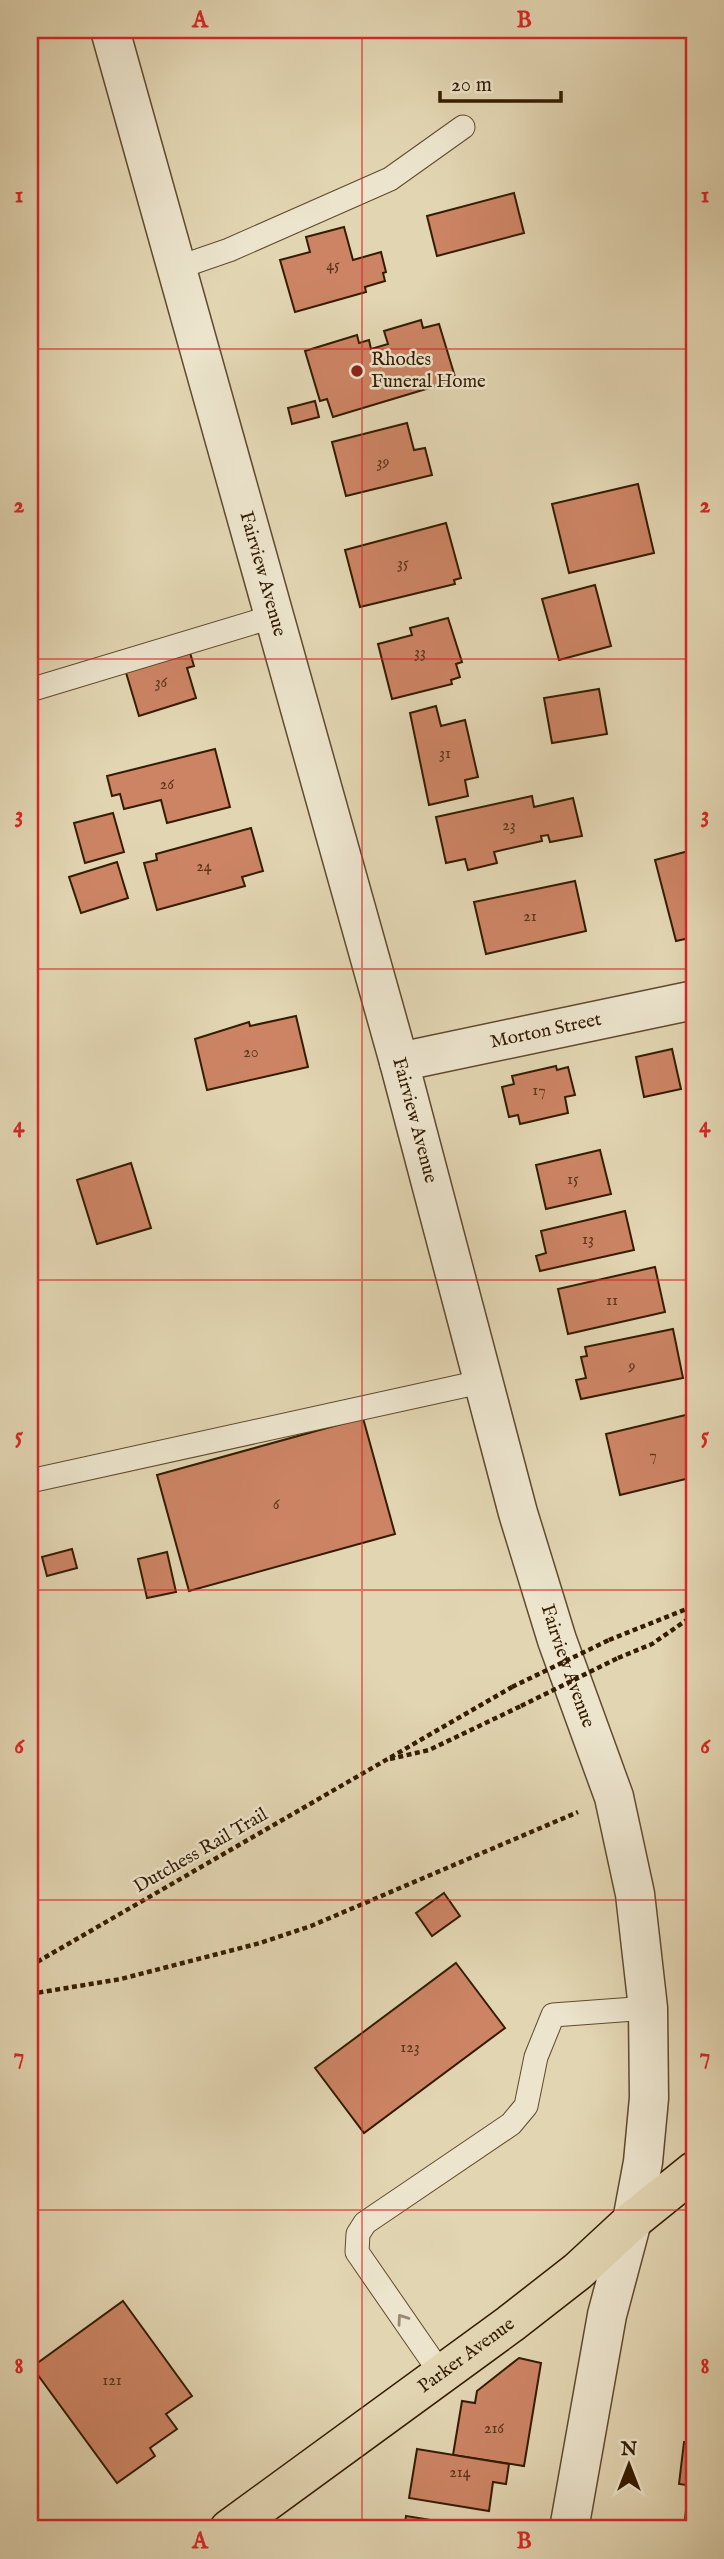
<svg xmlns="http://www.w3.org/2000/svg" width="724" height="2559" font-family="'IM FELL English',serif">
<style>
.building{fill:#cc8464;stroke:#351c00;stroke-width:2}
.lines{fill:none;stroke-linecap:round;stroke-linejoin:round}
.service-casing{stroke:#604a2c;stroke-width:25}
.minor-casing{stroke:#604a2c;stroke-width:41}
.primary-casing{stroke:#351c00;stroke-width:41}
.path{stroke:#351c00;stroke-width:4.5;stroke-dasharray:5 3.5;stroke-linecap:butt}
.service{stroke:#ece4cd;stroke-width:23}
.minor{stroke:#ece4cd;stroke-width:38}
.primary{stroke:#e2d5b2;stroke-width:38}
.path-bridge{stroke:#351c00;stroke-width:4.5;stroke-dasharray:5 3.5;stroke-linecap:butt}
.oneway{stroke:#9a8a71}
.grid{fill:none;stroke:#d62828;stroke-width:2;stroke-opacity:0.55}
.poi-dot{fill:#8f2418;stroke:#ece4cd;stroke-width:2.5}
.labels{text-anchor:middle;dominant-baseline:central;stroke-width:5;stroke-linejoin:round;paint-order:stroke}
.number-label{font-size:16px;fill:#5b3619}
.poi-label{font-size:19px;fill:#351c00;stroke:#ece4cd;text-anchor:start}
.street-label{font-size:19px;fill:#351c00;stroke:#ece4cd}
.neatline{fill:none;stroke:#d62828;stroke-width:2.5}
.grid-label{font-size:23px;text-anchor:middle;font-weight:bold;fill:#d62828}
</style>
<rect width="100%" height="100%" fill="#e2d5b2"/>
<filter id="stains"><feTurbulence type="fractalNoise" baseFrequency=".00286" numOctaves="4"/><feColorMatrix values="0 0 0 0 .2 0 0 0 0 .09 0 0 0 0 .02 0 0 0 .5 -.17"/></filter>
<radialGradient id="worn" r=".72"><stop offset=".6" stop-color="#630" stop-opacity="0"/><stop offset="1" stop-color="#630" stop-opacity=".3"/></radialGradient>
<!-- building -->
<g class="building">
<polygon points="514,193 524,233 437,256 427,216"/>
<polygon points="344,227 353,260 381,252 386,272 383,273 385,281 365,287 366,292 295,312 280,260 310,252 306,237"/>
<polygon points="421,320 423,328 439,324 456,380 333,417 327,399 320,401 305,351 357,335 359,343 369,340 371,349 388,344 384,331"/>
<polygon points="315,401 319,417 292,424 288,408"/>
<polygon points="407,423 414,450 425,448 432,475 346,496 332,442"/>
<polygon points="638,484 654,553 569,573 552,504"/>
<polygon points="446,523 461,578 454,580 455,584 360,607 345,550"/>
<polygon points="595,585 611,646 559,660 542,599"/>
<polygon points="448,618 462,662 456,664 460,677 451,680 452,684 392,699 378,644 412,635 410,628"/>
<polygon points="188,646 194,666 187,668 196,698 139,716 124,666"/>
<polygon points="599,689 607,734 552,743 544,698"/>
<polygon points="436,706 441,726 465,720 478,777 465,780 468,796 429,805 410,713"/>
<polygon points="215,749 230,807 167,823 161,800 124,809 120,794 112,796 107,776"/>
<polygon points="532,796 534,807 573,798 582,836 550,842 548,835 541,836 542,841 494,852 497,863 468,870 465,859 446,863 436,817"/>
<polygon points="113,813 124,852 85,863 74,823"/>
<polygon points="251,828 263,871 242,877 245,886 157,910 144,863 157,860 156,854"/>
<polygon points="692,850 694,937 676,941 655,860"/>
<polygon points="117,862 128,898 81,913 69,877"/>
<polygon points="575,881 586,931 486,954 474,902"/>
<polygon points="296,1016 308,1067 207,1090 195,1039 249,1022 250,1026"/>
<polygon points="672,1049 681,1089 644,1097 636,1057"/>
<polygon points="556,1066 557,1070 568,1067 575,1095 565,1097 568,1113 520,1124 518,1115 509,1117 502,1087 514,1084 512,1076"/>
<polygon points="600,1150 611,1194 546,1209 536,1165"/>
<polygon points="131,1163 151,1228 97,1244 77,1180"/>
<polygon points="625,1211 634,1250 540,1271 536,1256 546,1253 541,1231"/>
<polygon points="655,1267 665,1312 568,1334 558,1289"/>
<polygon points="673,1329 683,1378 581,1399 576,1380 586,1378 581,1357 587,1356 585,1347"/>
<polygon points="694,1413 694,1477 620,1495 606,1434"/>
<polygon points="363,1418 395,1534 189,1591 157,1475"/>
<polygon points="72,1549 77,1568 47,1576 42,1557"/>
<polygon points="167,1552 176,1592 147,1598 138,1559"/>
<polygon points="444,1893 460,1916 432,1936 416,1913"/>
<polygon points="456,1963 505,2028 364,2133 315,2068"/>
<polygon points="123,2301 192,2396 166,2414 177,2429 150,2448 155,2456 117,2483 32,2367"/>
<polygon points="519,2358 541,2363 524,2466 453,2455 462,2401 475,2403 477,2391"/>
<polygon points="684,2442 694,2443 694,2486 679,2484"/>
<polygon points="417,2449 509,2464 506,2484 493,2482 489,2511 409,2498"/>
<polygon points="686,2510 694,2511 694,2529 684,2529"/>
<polygon points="406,2516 486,2529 404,2529"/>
</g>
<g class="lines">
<defs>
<g id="service">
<polyline points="177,268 229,250 390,179 463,127"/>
<polyline points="30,690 275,616"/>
<polyline points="30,1481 485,1381"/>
<polyline points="442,2375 357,2252 358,2234 365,2223 511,2124 526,2106 536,2057 553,2015 648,2008"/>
</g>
<g id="minor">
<path id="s1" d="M110,30L399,1062L518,1513L557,1640L614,1797L635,1894L648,2008L649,2098L643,2162L632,2221L607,2315L569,2529"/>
<path id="s2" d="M399,1062L694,1000"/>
</g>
<g id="primary">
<path id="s3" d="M229,2529L510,2324L578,2271L632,2221L694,2171"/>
</g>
</defs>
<!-- service casing -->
<use href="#service" class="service-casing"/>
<!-- minor casing -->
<use href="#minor" class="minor-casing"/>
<!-- primary casing -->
<use href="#primary" class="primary-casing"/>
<!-- path -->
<g class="path">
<polyline points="609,1640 694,1606"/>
<polyline points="618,1658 652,1644 694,1615"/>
<polyline points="390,1759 429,1750 521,1706"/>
<polyline points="30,1966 512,1687"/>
<polyline points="30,1994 121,1979 260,1943 311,1926 578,1812"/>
</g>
<!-- service -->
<use href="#service" class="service"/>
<!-- minor -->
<use href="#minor" class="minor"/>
<!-- primary -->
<use href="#primary" class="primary"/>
<!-- path-bridge -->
<g class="path-bridge">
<polyline points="512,1687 609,1640"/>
<polyline points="521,1706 618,1658"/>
</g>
</g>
<!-- one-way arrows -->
<defs><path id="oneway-chevron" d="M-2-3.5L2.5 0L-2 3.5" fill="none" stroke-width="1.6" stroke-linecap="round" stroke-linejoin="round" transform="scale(1.75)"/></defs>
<use class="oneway" href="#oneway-chevron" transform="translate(402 2319) rotate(-125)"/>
<!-- grid -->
<path class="grid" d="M362,30V2529M30,349H694M30,659H694M30,969H694M30,1280H694M30,1590H694M30,1900H694M30,2210H694"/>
<!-- markers -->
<circle class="poi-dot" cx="357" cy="371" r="7"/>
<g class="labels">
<!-- number labels -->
<g class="number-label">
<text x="333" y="266">45</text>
<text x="383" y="463">39</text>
<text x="403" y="564">35</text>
<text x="420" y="653">33</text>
<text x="161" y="683">36</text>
<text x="445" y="754">31</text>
<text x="167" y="785">26</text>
<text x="509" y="826">23</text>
<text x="204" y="867">24</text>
<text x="530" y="917">21</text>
<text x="251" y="1053">20</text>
<text x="539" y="1091">17</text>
<text x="573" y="1180">15</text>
<text x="588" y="1240">13</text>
<text x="612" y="1301">11</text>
<text x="632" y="1367">9</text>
<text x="653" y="1456">7</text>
<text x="276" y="1505">6</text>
<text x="410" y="2048">123</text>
<text x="112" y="2381">121</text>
<text x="494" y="2429">216</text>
<text x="460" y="2473">214</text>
</g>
<!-- poi labels -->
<g class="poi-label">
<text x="371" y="360">Rhodes<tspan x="371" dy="22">Funeral Home</tspan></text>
</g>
<!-- street labels -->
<g class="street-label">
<text stroke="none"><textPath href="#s1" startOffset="565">Fairview Avenue</textPath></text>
<text stroke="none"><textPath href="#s2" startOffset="150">Morton Street</textPath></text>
<text stroke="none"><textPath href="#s1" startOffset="1132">Fairview Avenue</textPath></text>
<text stroke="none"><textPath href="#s1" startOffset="1699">Fairview Avenue</textPath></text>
<text transform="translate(201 1851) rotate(-30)">Dutchess Rail Trail</text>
<text stroke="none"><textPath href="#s3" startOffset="294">Parker Avenue</textPath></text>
</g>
</g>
<!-- margin -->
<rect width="724" height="2559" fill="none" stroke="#e2d5b2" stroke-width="77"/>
<!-- north arrow -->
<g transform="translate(629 2465)" stroke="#ece4cd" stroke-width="5" paint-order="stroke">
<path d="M0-5L12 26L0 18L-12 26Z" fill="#351c00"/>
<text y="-10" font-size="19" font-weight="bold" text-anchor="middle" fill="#351c00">N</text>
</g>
<!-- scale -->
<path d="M440 91v10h121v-10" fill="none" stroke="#351c00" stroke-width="3.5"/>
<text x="451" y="91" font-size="21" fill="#351c00" stroke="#ece4cd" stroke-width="5" paint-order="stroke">20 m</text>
<rect x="38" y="38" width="648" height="2482" class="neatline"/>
<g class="grid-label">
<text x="200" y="27">A</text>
<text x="524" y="27">B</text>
<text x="19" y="202">1</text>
<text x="705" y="202">1</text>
<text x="19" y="512">2</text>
<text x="705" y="512">2</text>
<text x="19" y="822">3</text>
<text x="705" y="822">3</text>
<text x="19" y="1132">4</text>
<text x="705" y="1132">4</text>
<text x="19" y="1443">5</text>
<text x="705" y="1443">5</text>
<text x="19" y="1753">6</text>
<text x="705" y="1753">6</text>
<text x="19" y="2063">7</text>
<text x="705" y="2063">7</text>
<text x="19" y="2373">8</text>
<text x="705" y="2373">8</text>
<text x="200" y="2548">A</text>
<text x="524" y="2548">B</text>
</g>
<rect width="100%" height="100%" filter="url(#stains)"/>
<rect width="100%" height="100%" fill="url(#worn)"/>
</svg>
